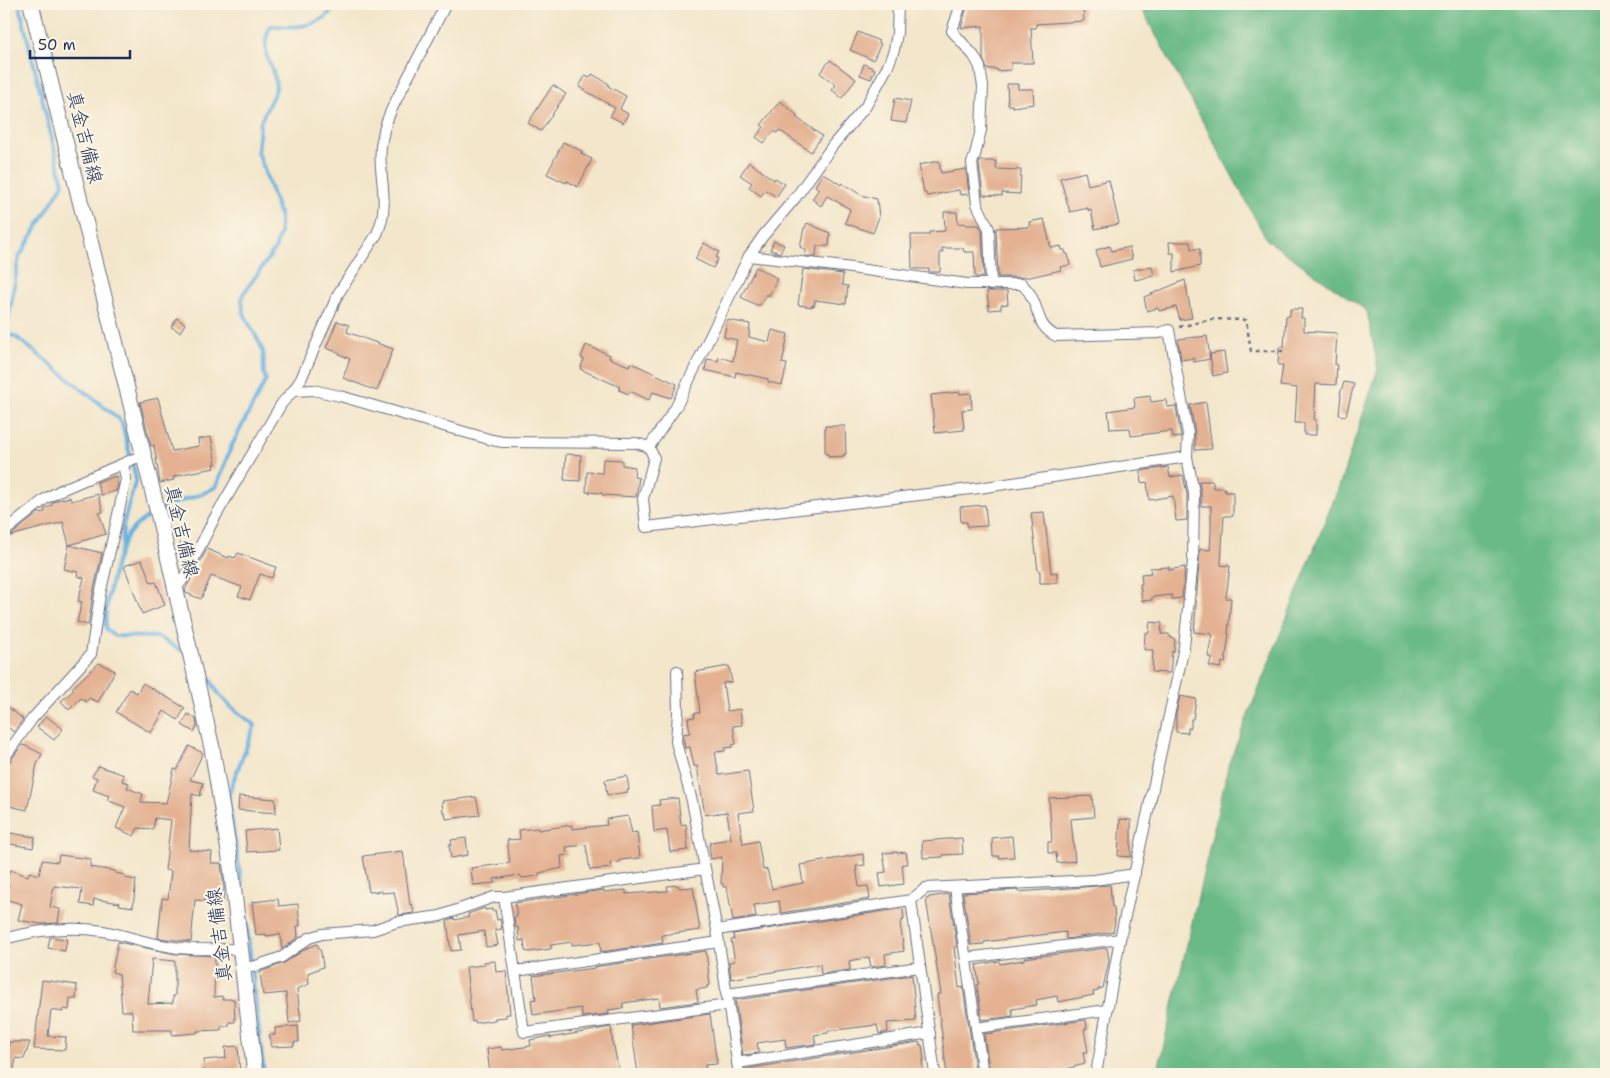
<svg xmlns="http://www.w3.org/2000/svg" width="1610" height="1078" font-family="'Shantell Sans','Klee One',sans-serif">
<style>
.forest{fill:#69ba86;stroke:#427472}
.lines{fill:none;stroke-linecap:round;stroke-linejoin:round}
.stream{stroke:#6bb2e2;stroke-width:4}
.building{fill:#e4b293;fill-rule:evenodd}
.street-casing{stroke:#676f84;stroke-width:12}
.secondary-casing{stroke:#676f84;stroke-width:17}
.path{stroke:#676f84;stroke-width:2.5;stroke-dasharray:4 4;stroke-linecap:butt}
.street{stroke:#fff;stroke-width:10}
.secondary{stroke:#fff;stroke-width:15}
.labels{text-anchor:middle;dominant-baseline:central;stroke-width:4.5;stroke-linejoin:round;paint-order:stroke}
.street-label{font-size:19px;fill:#1b2f5e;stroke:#fcf5e5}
</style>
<rect width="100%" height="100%" fill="#fcf5e5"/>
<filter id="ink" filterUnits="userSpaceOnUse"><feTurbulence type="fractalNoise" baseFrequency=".02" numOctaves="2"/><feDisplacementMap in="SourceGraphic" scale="10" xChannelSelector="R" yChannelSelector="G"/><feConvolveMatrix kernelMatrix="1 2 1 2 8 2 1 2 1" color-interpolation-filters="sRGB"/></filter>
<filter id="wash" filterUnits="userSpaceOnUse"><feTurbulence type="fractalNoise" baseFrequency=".0096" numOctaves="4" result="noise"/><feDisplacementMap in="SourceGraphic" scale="20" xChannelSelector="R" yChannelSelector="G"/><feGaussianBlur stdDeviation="1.12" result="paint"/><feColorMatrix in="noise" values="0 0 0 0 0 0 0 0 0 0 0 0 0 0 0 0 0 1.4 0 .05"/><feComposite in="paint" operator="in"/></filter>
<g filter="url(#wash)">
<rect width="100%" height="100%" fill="#f3e6ca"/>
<!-- forest -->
<polygon class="forest" points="1139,4 1606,4 1606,1074 1157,1074 1229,763 1340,484 1378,369 1367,311 1267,240"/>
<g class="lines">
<!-- stream -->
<g class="stream">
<polyline points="4,334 14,336 20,340 118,418 122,423 136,479 123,525 122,543"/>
<polyline points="6,334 19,257 63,184 19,4"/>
<path d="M161,510L169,505L202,494L216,487L231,447L266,380C261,371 266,359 262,349C256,330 238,316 243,294L275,249L280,233V216L258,152L260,123L276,89L275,78L266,53V39L270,26C294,28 324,28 336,4"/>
<path d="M155,513C145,518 137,523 130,532C117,548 103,609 106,629L115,636L158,637L186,653"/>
<path d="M197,662C209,671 211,684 219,694C229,707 242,716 255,725L232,784L229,794V802L242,886L264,1074"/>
</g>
</g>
<g id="blocks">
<!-- building -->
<g class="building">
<polygon points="976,4 976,7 1022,4 1083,4 1084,21 1036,24 1036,28 1031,28 1033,63 1011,63 1011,70 997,71 997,69 987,69 983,59 983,26 961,28 967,6"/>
<polygon points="858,32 879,41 879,43 881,44 873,60 850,50"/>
<polygon points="830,60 856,79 842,98 832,90 836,85 820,73"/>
<polygon points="864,64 875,69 871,79 860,75"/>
<polygon points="592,74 609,84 608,86 626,96 620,109 628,114 623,123 610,116 615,108 579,87 585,76 590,78"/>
<polygon points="1007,84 1018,84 1018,89 1033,89 1034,104 1013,107 1012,105 1008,105"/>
<polygon points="553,85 566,94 541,131 528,123"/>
<polygon points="895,98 911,101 906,123 891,121"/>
<polygon points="780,101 797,115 796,117 822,136 811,152 779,130 777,133 774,131 764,143 756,137 764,127 761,125"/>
<polygon points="563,142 582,151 581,154 592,159 578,187 567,181 566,183 547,174"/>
<polygon points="939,161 941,173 966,169 969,194 960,195 959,190 927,196 926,193 924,193 919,165"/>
<polygon points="980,161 996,161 996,169 1021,170 1020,194 1002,193 1002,196 983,195 979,164"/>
<polygon points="749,162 774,180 775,178 785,184 776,197 766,190 761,196 749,187 752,183 740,175"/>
<polygon points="1085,172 1088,185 1109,180 1119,224 1095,229 1091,210 1088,211 1088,208 1070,212 1060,178"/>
<polygon points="823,173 841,185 842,183 861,195 877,199 879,217 873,233 845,223 850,209 827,196 821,206 812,199 819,189 815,186"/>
<polygon points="944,212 957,212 958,224 965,223 965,225 979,225 982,231 984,277 975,277 974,252 964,252 963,248 942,248 943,252 940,252 940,272 929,272 929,269 912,269 911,235 929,235 929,232 945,231"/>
<polygon points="1044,219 1051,248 1061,246 1062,250 1065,250 1066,254 1068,254 1070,265 1060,267 1061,270 1030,277 998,277 996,228 1030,227 1029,222"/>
<polygon points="807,223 830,233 829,246 817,246 816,257 805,256 806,250 800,247 804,228 805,228"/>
<polygon points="774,241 784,245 780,253 770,250"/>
<polygon points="1169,242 1190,242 1191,249 1200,249 1200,266 1174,272 1174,253 1170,253"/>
<polygon points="704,243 719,252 716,257 718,259 713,268 695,259"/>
<polygon points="1110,246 1112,251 1129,247 1132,259 1100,267 1096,250"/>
<polygon points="1152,266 1154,276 1135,280 1133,270"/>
<polygon points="756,267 777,278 769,296 766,294 760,305 756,305 741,297"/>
<polygon points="803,269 843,274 842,285 848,286 846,304 815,300 814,306 812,305 812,307 798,305"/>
<polygon points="1185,280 1192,318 1180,320 1176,307 1159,311 1158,308 1147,311 1144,297"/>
<polygon points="987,291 1007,291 1008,304 1001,305 1001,309 989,310"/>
<polygon points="1290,309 1302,309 1301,318 1304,318 1304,331 1337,333 1335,365 1337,365 1336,385 1316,384 1314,420 1316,420 1316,435 1304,435 1304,423 1295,423 1297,388 1280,386 1283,365 1278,365 1279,347 1284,347 1286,316 1290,316"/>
<polygon points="177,318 185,324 180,332 171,327"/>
<polygon points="727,320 750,324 749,337 769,342 772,330 788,334 782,363 787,364 782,385 768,382 768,379 736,372 735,377 705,370 707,359 718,361 719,357 733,361 737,340 724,337"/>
<polygon points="337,321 349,325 347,332 393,349 377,391 343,378 350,359 339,354 340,353 326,348"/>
<polygon points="1207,336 1210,359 1194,362 1194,358 1181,360 1178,339"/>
<polygon points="586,345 610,355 609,358 629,366 630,363 638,366 677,384 671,398 653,392 649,400 630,391 629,394 619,390 620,387 580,369 584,359 581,358"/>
<polygon points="1224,352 1227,373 1213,376 1210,354"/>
<polygon points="1344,382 1354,384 1346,416 1339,415 1341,394 1340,394"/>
<polygon points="960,392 960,394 971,393 972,409 962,410 964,430 935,433 931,395"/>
<polygon points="1150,396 1151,402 1166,400 1167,407 1176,406 1181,437 1173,438 1172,431 1131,436 1130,428 1110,429 1108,411 1135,407 1134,398"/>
<polygon points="158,398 172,451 199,446 198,439 211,437 216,464 214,464 215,468 187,473 173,477 174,480 160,483 154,445 151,446 140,402"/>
<polygon points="1206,402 1212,449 1195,450 1195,433 1190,405"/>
<polygon points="825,426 845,426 846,454 844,454 844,456 828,457 828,454 825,454"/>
<polygon points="566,454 581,455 580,481 564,480"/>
<polygon points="603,459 622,460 622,465 635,467 634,477 639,478 636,497 602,495 602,493 586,492 587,472 602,473"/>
<polygon points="1168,467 1170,477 1183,475 1187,494 1187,520 1176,521 1173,496 1149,500 1147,482 1141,483 1140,471"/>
<polygon points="116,476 118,485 116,491 101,495 97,482"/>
<polygon points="1199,481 1213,481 1213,488 1225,488 1225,492 1233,492 1233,516 1224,516 1222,546 1221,565 1230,566 1226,598 1231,598 1228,634 1229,634 1225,663 1222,662 1221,668 1209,666 1212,657 1208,657 1212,634 1194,632 1200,549 1210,550 1211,531 1211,506 1201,506 1201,493"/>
<polygon points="98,494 103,512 99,513 106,534 69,545 63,522 10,536 38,513 45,512 44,509 52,505 52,503 57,500 70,497 71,501"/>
<polygon points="985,505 987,526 967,527 967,522 961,522 960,507"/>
<polygon points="1044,512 1051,573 1057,572 1057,583 1040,583 1040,571 1038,571 1031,513"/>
<polygon points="181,542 192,547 186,559 177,554"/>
<polygon points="69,545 102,553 93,594 88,625 77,622 82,602 78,601 84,578 77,576 78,572 64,569"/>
<polygon points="207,549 228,558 229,556 235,558 238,553 276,567 272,578 260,574 250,600 238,596 242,587 211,576 201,599 186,593 185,590"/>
<polygon points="142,560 151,583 156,582 165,605 142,614 124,566"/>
<polygon points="1169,567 1169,570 1185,567 1182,598 1172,599 1172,595 1152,597 1152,600 1142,601 1140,584 1142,584 1141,574 1151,573 1150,568"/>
<polygon points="1150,622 1162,623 1161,634 1169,634 1169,636 1171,637 1171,638 1175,639 1174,652 1172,651 1170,673 1152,672 1153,650 1144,650 1145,633 1149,633"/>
<polygon points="99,663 115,671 98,702 89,698 86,702 81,698 69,710 61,701 74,690 72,688"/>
<polygon points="729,666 732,682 723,683 727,711 740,709 742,725 733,726 736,744 732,745 733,747 725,748 725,751 715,752 719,775 748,771 754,811 738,813 743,844 758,841 763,870 767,869 772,889 803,883 800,865 863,854 865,865 856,866 859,887 868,886 870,899 781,913 779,901 754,905 756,917 733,921 727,887 723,887 723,884 721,884 722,857 711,859 709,844 711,844 710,842 731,839 727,812 705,815 697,766 694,766 690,747 685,748 683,737 683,734 690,733 688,718 695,717 694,713 700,713 695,672"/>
<polygon points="143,683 185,708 178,720 164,711 151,733 116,712 130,689 137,693"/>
<polygon points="1180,696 1196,699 1193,719 1191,719 1191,728 1188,728 1188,733 1176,732 1176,714"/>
<polygon points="4,704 23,719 14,732 4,724"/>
<polygon points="188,714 196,719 197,726 194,732 182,725"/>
<polygon points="46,716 63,729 54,740 37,727"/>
<polygon points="22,745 26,746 42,754 37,764 27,810 4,805 4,774 8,764"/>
<polygon points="189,746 203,753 190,780 203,783 200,796 192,794 189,850 212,852 211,863 221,863 224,888 223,902 195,900 191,942 158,938 162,898 168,899 171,871 165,870 171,820 155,818 153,829 138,828 134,836 116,828 125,807 107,800 109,796 93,790 97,778 92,776 99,766 124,775 122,781 129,783 127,788 143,794 141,802 166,803 174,769 177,770"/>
<polygon points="627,776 629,790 627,790 628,792 607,795 605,780"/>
<polygon points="239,796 275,799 276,813 238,810"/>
<polygon points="1092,796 1094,817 1071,819 1075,861 1057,863 1056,853 1048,853 1048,842 1052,842 1049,798"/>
<polygon points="476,797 480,815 446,819 445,812 443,813 442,801"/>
<polygon points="678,798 681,825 686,824 688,850 670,852 667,830 654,832 652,806 660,805 659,800"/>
<polygon points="628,816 632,833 637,832 640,858 620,860 620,862 610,863 611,868 590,870 586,845 566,847 567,855 561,856 562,868 539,873 539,876 522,878 520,875 494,879 495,883 473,885 471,868 510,863 507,840 520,839 519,830 538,828 538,830 572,825 572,829 607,825 606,819"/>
<polygon points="1120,819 1131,820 1131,857 1118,856"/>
<polygon points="277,828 279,850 247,852 245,831"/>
<polygon points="4,832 35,837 33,848 4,843"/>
<polygon points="1012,836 1014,857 999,858 999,856 993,856 992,838"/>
<polygon points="466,838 468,855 451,858 449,845 452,845 451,840"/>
<polygon points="962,838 963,854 943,855 943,857 923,858 922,841"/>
<polygon points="403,851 410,905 412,904 414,913 399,915 394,892 382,893 382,891 369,892 363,856"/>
<polygon points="897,852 897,853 906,852 908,864 902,864 904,884 881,887 879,873 886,872 883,853"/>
<polygon points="59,855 91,859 90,867 115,871 115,873 125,875 125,878 136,880 133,907 119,905 120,903 94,899 93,906 80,904 82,889 54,886 50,907 60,909 58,923 41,924 18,920 22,904 8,900 9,899 5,898 9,884 6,883 10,870 28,876 29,872 39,875 42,860 58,862"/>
<polygon points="678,885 679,888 693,887 700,930 662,935 663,943 601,952 600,942 572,945 572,942 551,945 551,949 529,952 525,951 524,940 519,941 518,927 515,927 514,917 517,917 515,903 604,890 604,892 626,890 626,894 668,891 667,886"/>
<polygon points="1110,885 1112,907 1114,907 1115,922 1113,932 1066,939 1066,932 984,942 984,944 971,945 963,893 1018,890 1018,892"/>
<polygon points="949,894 957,947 954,947 959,988 963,987 976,1074 947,1074 945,1060 937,994 941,994 926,899 929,898 929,897"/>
<polygon points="278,899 279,906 298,904 300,926 297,926 298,937 282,949 280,934 266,936 266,934 256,935 252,902"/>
<polygon points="485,908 485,910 492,909 492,911 495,910 497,920 500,919 502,929 495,930 498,945 486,947 484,931 459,935 461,950 451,951 447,921 454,918 455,920 469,917 468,914"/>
<polygon points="899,909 903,910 904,920 902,920 902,923 900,923 904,951 885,954 886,965 871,967 869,957 849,961 850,970 821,974 820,964 731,979 729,962 735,961 731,940 734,940 733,934"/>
<polygon points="50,937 67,939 65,951 48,948"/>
<path d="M118,942L175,954L215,956L214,997L222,996V999H234L235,1022H229V1026H221V1030L197,1031V1033L172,1035V1030H133L132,1011H122L119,974L112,972ZM152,959L175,961V996H173V1003L148,1004Z"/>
<polygon points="317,944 321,952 323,967 308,973 309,984 297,989 301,1021 289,1023 286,993 263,995 260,972 284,963 307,948"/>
<polygon points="1107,948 1109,960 1103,988 1098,989 1098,991 1093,992 1094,995 1058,1002 1057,996 1036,1000 1037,1005 1012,1009 1013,1016 982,1020 977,985 979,984 976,965 999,961 1000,964 1024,960 1024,958"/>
<polygon points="706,951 710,985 707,986 707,988 696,990 698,1002 660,1007 659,998 623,1003 623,1008 608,1010 609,1014 582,1017 581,1008 533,1015 531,1000 536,999 533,976 595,968 594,967"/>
<polygon points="495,961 496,972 506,971 510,1014 506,1014 506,1017 495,1018 495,1020 475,1023 475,1021 472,1022 466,967 484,965 484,962"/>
<polygon points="912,975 916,1021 887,1023 888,1032 879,1034 877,1025 828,1031 828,1033 814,1035 816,1044 786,1048 785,1039 757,1043 759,1053 743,1055 735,1000"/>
<polygon points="42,980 77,985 76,999 70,998 69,1010 63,1009 63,1012 51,1010 48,1036 66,1037 65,1050 34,1049"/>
<polygon points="710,1014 717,1064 705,1065 706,1074 638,1074 631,1025"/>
<polygon points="1086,1020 1087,1029 1084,1029 1088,1052 1083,1052 1085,1064 1066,1069 1066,1073 1060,1074 1043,1074 1042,1071 1017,1074 990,1074 984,1034"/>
<polygon points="298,1026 299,1042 294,1042 294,1046 271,1047 269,1035 275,1035 275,1028"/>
<polygon points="611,1027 613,1046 614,1046 619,1073 607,1074 490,1074 487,1049 501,1047 502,1050 531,1046 530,1040 550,1036 550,1038"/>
<polygon points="9,1042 30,1042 24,1059 16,1058 13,1074 4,1074 4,1055 8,1055"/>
<polygon points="919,1042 920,1045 922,1045 924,1061 922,1061 924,1074 746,1074 745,1069"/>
<polygon points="238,1046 240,1074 205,1074 204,1060 226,1058 225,1047"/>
</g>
</g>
</g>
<g filter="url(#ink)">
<use href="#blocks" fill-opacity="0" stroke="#676f84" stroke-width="1"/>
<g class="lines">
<defs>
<g id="street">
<polyline points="961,4 952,31 974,56 980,67 981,75 983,86 981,130 975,155 972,163 977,204 989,229 991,285"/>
<path d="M749,256L844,267L967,284H1022C1024,287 1028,290 1030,294C1040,310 1036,326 1056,336L1159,333L1169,330L1188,434L1187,457L1194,493L1193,561L1184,647L1120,939L1096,1074"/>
<polyline points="293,391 313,390 340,396 492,440 503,442 636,443 649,447"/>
<polyline points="649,447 654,458 643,499 646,527 979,488 1187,457"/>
<polyline points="649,447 676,407 749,256 763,236 796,197 833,145 866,106 888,66 894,50 897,33 898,4"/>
<polyline points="4,532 45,499 61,490 143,455"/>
<path d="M175,590L184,578L214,519L282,403L293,391L301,379L338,294L377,234C393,199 374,169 383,135C387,115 398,97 407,79C420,54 433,29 446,4"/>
<polyline points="677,671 678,712 676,742 692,801 717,930"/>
<polyline points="4,758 32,719 91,654 100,595 126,479 123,464"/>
<polyline points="955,887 983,1074"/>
<polyline points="504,897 524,1032 728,1005"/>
<polyline points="911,900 935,1074"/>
<path d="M4,939C35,930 71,926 103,931C125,935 145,943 167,946C191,951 216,949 240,949"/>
<polyline points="966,958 1120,939"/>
<polyline points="243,968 256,966 282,957 309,938 322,934 373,930 397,922 440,916 494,897 504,897 705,869"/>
<polyline points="516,971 719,942"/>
<polyline points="726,994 920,967"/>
<polyline points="976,1028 1107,1010"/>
<polyline points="737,1063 930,1033"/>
<polyline points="739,1074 717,930 911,900 926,888 1094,880 1135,874"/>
</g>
<polyline id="secondary" points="31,4 159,517 212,748 230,858 255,1074"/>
</defs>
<!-- street casing -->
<use href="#street" class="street-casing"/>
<!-- secondary casing -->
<use href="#secondary" class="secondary-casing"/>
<!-- path -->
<polyline class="path" points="1179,327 1213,319 1246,320 1251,351 1283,351"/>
<!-- street -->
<use href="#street" class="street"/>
<!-- secondary -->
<use href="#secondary" class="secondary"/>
</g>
</g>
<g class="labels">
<!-- street labels -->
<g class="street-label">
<text transform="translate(85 137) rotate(76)">真金吉備線</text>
<text transform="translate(182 531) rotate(77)">真金吉備線</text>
<text transform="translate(219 935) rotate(-97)">真金吉備線</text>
</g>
</g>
<!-- margin -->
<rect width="1610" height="1078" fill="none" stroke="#fcf5e5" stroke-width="20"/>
<!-- scale -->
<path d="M30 50v8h100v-8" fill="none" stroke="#1b2f5e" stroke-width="2.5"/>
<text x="38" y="50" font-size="15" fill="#1b2f5e" stroke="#fcf5e5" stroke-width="4" paint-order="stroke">50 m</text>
</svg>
